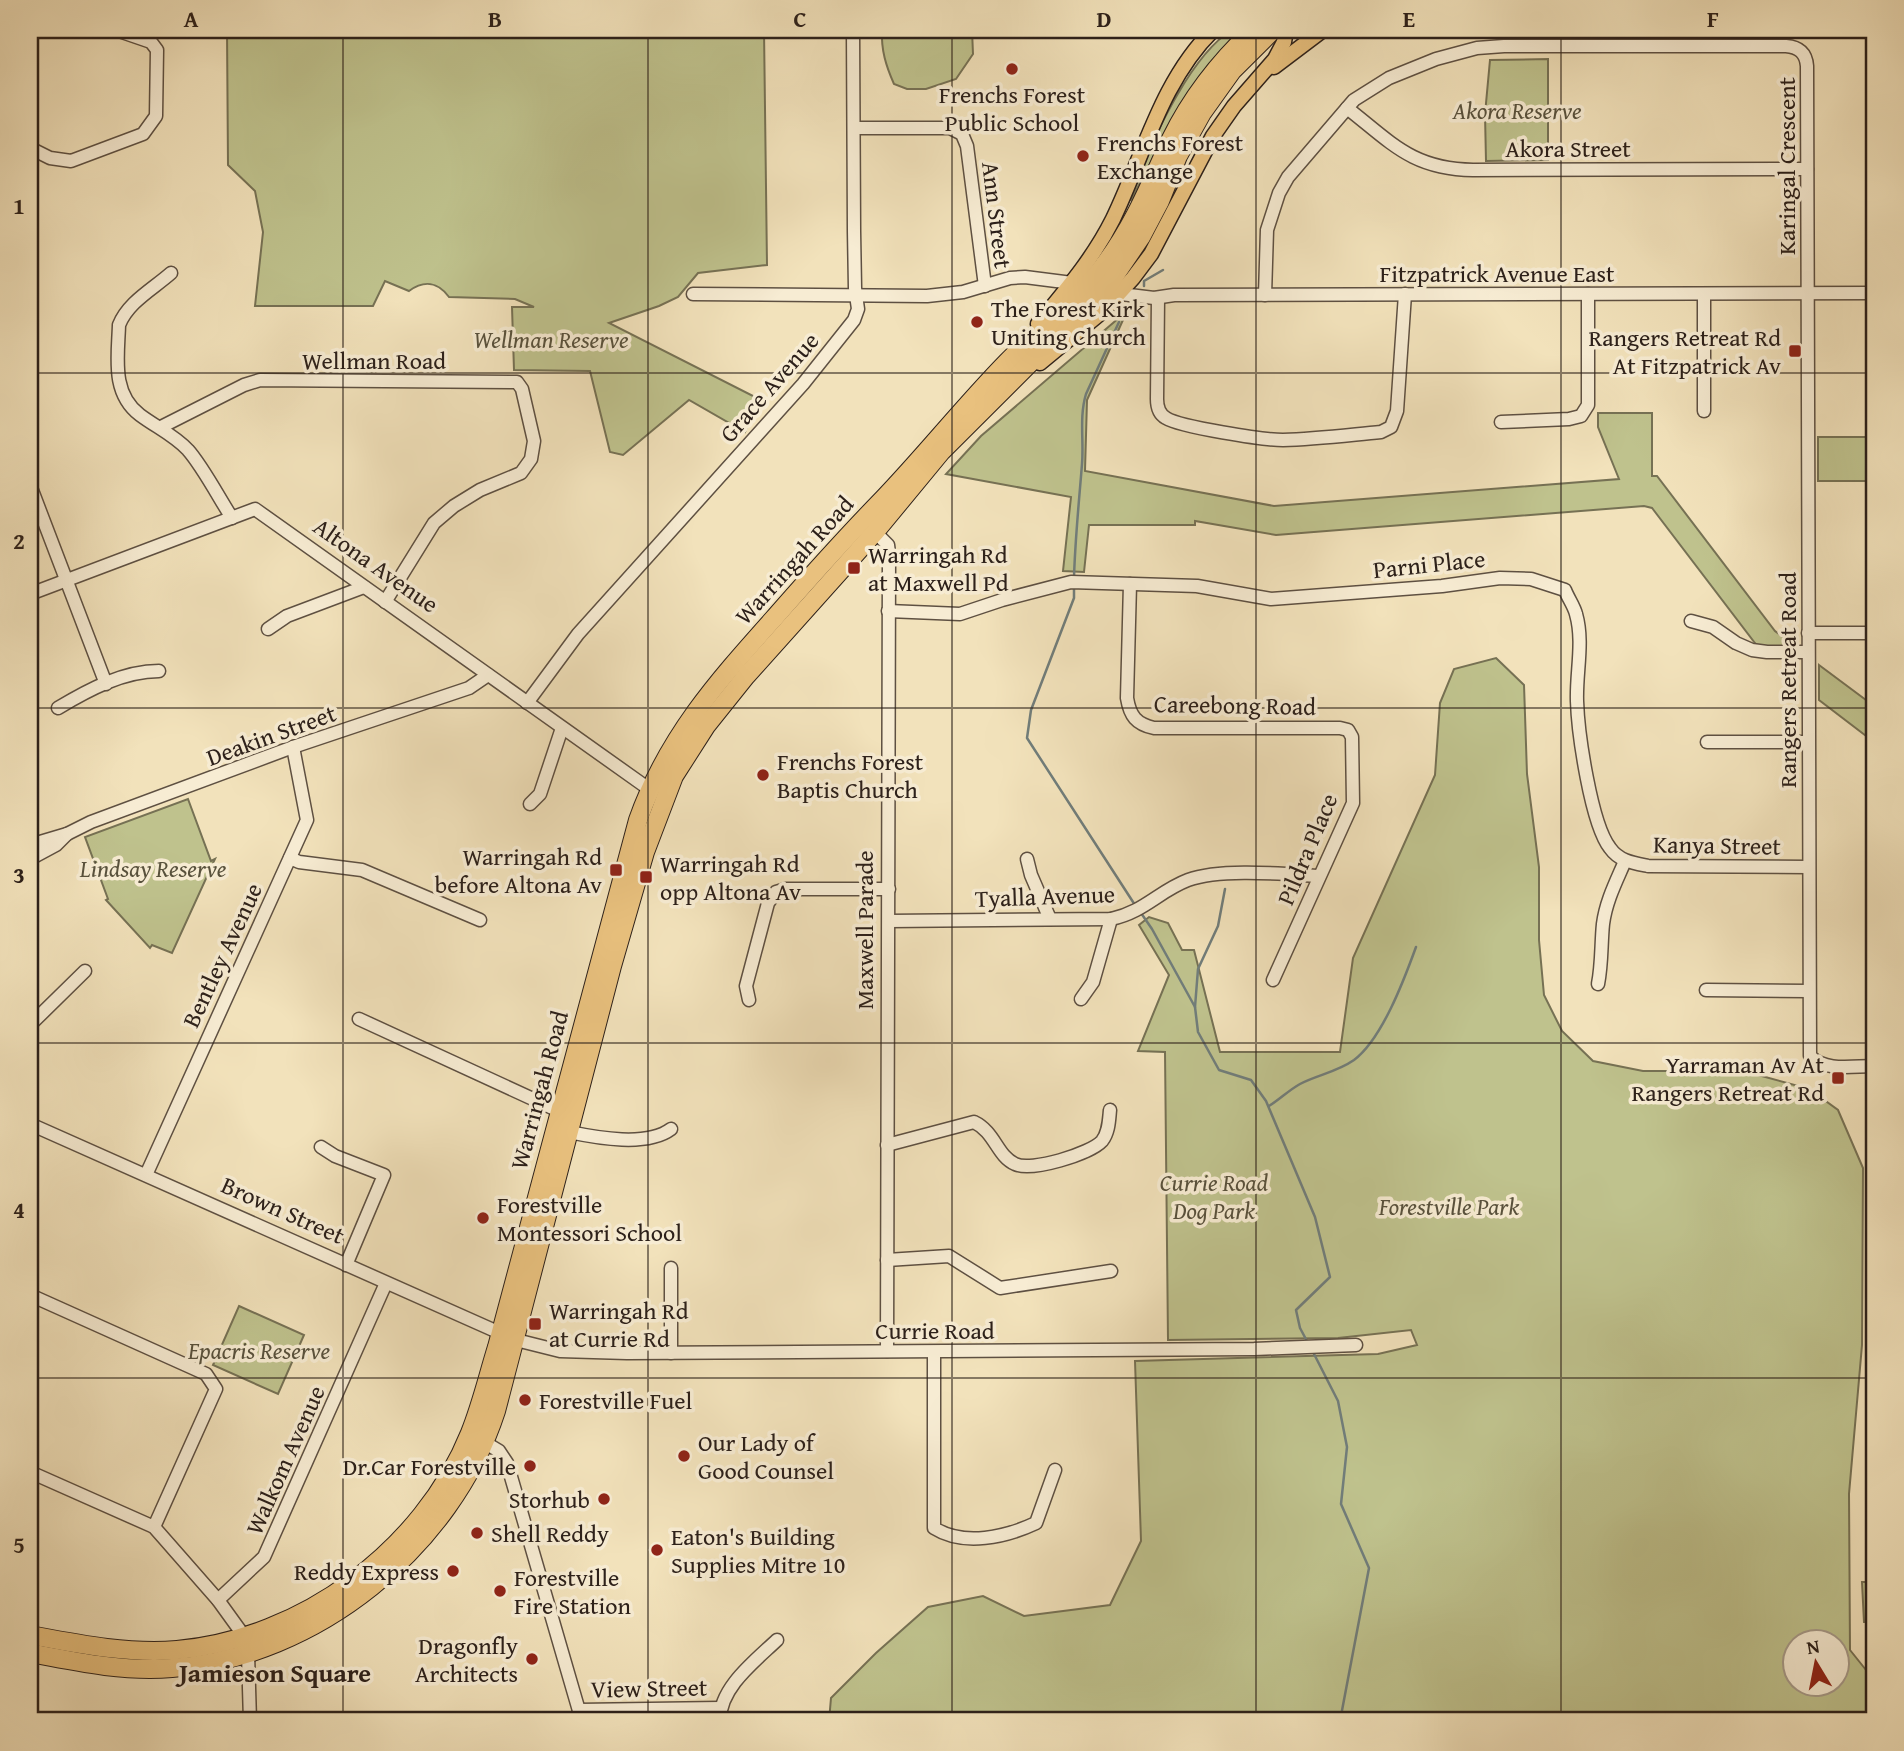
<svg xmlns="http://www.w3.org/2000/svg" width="1904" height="1751" font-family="'Gentium Book Plus',serif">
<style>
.green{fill:#bfc28d;stroke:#767154;stroke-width:2;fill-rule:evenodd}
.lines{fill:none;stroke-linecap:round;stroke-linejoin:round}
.stream{stroke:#717d7a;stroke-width:2.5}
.minor-casing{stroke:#5e5042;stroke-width:15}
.major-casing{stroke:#2c201a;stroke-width:17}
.highway-casing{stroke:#2c201a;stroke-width:20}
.minor{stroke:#f7ecd3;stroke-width:12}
.major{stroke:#e9c17e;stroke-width:14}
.highway{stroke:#e9c17e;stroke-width:18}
.grid{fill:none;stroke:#2c201a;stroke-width:2;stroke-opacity:0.55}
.poi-dot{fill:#8f2418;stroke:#f7ecd3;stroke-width:2.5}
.labels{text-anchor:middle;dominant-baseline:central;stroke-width:7;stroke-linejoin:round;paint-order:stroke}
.poi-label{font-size:24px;fill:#2c201a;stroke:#f7ecd3;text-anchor:start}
.park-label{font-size:24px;font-style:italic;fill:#58513c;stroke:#f7ecd3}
.street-label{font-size:24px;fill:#2c201a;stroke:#f7ecd3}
.neighbourhood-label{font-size:26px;font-weight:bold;fill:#2c201a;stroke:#f7ecd3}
.neatline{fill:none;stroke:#2c201a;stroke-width:2.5}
.grid-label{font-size:23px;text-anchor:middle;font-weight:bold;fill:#2c201a}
</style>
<rect width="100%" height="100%" fill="#f2e2bb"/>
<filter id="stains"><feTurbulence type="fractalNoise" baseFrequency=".00286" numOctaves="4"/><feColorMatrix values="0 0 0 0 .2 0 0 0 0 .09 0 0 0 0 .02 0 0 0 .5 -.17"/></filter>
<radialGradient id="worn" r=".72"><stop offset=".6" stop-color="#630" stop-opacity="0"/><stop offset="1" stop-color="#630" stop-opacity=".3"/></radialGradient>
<!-- green -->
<g class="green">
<path d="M227,30H764L767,265L698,273L678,297L659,306L609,323L759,399L745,432L689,400L623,455L610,452L590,371L514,370L512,307H534L515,299L449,297C438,282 424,280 409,291L385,281L373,306H255L263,232L255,191L228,165Z"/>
<path d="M882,30H972L973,54L956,79L926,89H907L894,84C886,66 881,50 882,30Z"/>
<path d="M1232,30L1237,33L1213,60L1187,94L1131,200L1127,197C1149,150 1187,57 1232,30Z"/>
<polygon points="1548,59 1548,160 1486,161 1485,114 1490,60"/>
<polygon points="1127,311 1087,400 1085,471 1274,506 1619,479 1598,427 1598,413 1652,413 1652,476 1657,476 1775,631 1800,650 1758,647 1652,508 1644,506 1276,535 1195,521 1195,525 1089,525 1084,572 1063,571 1071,497 946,474 981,436"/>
<rect x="1818" y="437" width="56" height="44"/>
<path d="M1496,658L1524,685L1527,774L1539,867V940L1544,995L1562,1031L1593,1061L1643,1071H1705L1758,1075L1809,1089L1838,1110L1863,1168L1862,1345L1849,1494L1850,1650L1874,1680V1721H829L831,1698L876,1653L928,1607L983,1596L1024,1616L1110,1605L1141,1541L1135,1361L1378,1354L1417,1345L1411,1330L1338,1338L1168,1340L1165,1052L1138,1051L1169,975L1139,925L1149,917L1168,923L1182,950H1194L1220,1052H1340L1353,958L1435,775L1440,703L1454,669ZM1796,1642H1838V1684H1796Z"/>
<polygon points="1819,665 1874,706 1874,742 1819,700"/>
<polygon points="188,799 211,861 215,859 172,953 152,945 150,948 106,900 108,899 85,837"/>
<polygon points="239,1306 304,1335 278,1394 213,1365"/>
<polygon points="1862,1582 1874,1582 1874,1622 1864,1622"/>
</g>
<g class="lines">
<!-- stream -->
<g class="stream">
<polyline points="1144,286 1144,281 1163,270"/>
<path d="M1074,578C1075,540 1079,502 1082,464C1084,441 1079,417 1086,394L1119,322"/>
<polyline points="1074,585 1074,598 1031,710 1027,738 1135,905"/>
<polyline points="1225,889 1218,926 1198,969 1195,1007 1198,1032 1219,1070 1251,1080 1266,1101 1315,1217 1330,1277 1296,1310 1300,1328 1308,1343"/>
<polyline points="1141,913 1152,929 1195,1007"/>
<path d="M1269,1106C1279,1100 1289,1090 1300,1084C1317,1075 1337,1072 1354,1060C1382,1039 1404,980 1416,947"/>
<polyline points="1313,1352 1338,1401 1347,1447 1341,1504 1369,1568 1340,1721"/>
</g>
<defs>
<g id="minor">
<path d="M1347,108C1392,143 1412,169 1473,170L1807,169"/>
<polyline points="854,128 950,128 962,134 967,146 985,286"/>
<polyline points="30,148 50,158 71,161 143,134 156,116 157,50 151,42 116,30"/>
<path d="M171,273C153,289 128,302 119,325C118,357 111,393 140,415C156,427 174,435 188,450C203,467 219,498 232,518"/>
<polyline points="693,294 927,296 963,292 1010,278 1025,277 1072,283"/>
<polyline points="1121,294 1154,298 1174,295 1874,293"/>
<path d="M1265,295L1267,230L1279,193L1288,177L1354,100L1389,78L1436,59L1477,48L1504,46H1786C1799,47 1806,53 1807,66L1810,1056C1826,1072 1852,1066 1874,1066"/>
<path d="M1158,298L1157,399C1157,406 1159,414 1166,418C1180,427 1264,440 1283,440C1315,439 1348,435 1381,432L1391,427L1397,411L1405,294"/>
<polyline points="1704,411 1704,294"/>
<polyline points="1501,422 1569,419 1581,416 1588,405 1588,294"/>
<polyline points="161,427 244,385 260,380 517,382 522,389 534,441 531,459 521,473 480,490 454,506 434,523 385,602"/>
<polyline points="30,485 106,684"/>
<polyline points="875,532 888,545 889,553 887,1351"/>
<path d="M1130,584L1127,698C1130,716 1136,724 1154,728H1340L1348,730L1352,737L1353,803L1273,980"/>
<polyline points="30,594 255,509 649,789"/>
<path d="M888,611L960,614L1002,600L1071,582L1197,586L1271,599L1442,586L1500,578L1531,579L1565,590C1568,598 1574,606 1576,614C1584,642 1576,672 1577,701C1578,733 1591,824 1610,848C1619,861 1633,863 1648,866L1808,867"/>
<polyline points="1691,621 1713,627 1736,643 1752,650 1767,652 1808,652"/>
<polyline points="268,629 287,616 364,587"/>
<polyline points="1808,633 1874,633"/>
<polyline points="527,703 578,634 803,384 854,320 858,309 855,288 854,231 853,30"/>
<path d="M58,708C88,690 123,671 159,671"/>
<polyline points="1707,742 1808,742"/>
<polyline points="530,804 540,794 562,728"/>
<polyline points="30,845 67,834 91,822 293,747 469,688 488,675"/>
<polyline points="290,858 299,862 362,870 480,920"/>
<polyline points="30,859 56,845 67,834"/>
<polyline points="1027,859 1031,875 1050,919"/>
<path d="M889,921L1111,919C1144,912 1159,891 1188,880C1221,868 1284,874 1319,876"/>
<path d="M1598,984C1602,964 1601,944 1603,924C1606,901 1616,882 1625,861"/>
<polyline points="1706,990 1808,991"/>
<polyline points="1081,999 1093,982 1111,919"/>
<polyline points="749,1000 746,986 768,903 776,892 786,889 889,889"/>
<polyline points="359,1019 559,1111"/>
<polyline points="30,1025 85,971"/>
<polyline points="30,1124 500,1333"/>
<path d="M569,1132C598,1138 647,1147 671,1129"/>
<path d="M887,1145L974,1122C995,1132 997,1156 1015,1164C1031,1172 1090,1154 1102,1141C1109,1132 1109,1120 1110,1110"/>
<polyline points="321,1147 335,1156 384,1175 346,1265"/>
<polyline points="146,1175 307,820 293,747"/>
<polyline points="887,1260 949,1256 1000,1288 1111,1271"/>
<polyline points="30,1295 206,1374 216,1389 154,1527"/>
<polyline points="516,1340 560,1351 627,1353 1254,1349 1356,1345"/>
<path d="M934,1352V1528C964,1547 1006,1537 1036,1523L1055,1470"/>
<polyline points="671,1353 671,1268"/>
<polyline points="484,1442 499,1451 507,1463 582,1721"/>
<polyline points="30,1472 154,1527 218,1600 244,1636"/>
<polyline points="218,1600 264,1557 386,1283"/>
<polyline points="248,1654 250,1721"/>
<polyline points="579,1710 720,1708"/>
<path d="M720,1721C719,1688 755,1661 777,1640"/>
</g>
<g id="major">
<polyline points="1274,67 1323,30"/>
<path d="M1038,324C1066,290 1093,259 1113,219C1144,155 1161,81 1213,30"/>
<polyline points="1040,363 1103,311 1133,278 1151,254 1213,136 1234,106 1275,59 1284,42 1286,30"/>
</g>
<g id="highway">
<path d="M30,1635C78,1644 127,1654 177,1650C302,1639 423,1550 470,1433C481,1406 488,1376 497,1347L638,820C668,736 718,681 776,616C811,576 846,537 883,499C926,454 964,406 1007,362C1039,329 1077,302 1104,265C1134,226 1151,182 1171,139C1191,98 1220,61 1253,30"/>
<path d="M30,1653C77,1662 124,1672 172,1668C316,1658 452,1547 496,1411L612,966L645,852L674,776L706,726L746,676L875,532L941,452L1109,284L1141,237L1160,201L1178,156L1202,113L1232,71L1270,33"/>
</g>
</defs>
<!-- minor casing -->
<use href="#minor" class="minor-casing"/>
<!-- major casing -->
<use href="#major" class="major-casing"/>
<!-- highway casing -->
<use href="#highway" class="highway-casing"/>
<!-- minor -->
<use href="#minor" class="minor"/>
<!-- major -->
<use href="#major" class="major"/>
<!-- highway -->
<use href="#highway" class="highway"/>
</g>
<!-- grid -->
<path class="grid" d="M343,30V1721M648,30V1721M952,30V1721M1256,30V1721M1561,30V1721M30,373H1874M30,708H1874M30,1043H1874M30,1378H1874"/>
<!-- markers -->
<g class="poi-dot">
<circle cx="1012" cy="69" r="7"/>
<circle cx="1083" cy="156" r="7"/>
<circle cx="977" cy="322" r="7"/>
<rect x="1788" y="344" width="14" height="14" rx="3.5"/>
<rect x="847" y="561" width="14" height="14" rx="3.5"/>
<circle cx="763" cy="775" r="7"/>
<rect x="609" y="863" width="14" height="14" rx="3.5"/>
<rect x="639" y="870" width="14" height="14" rx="3.5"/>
<rect x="1831" y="1071" width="14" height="14" rx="3.5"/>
<circle cx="483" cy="1218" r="7"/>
<rect x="528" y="1317" width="14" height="14" rx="3.5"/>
<circle cx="525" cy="1400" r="7"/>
<circle cx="684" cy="1456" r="7"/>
<circle cx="530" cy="1466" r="7"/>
<circle cx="604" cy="1499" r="7"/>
<circle cx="477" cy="1533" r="7"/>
<circle cx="657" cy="1550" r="7"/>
<circle cx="453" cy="1571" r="7"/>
<circle cx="500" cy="1591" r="7"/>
<circle cx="532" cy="1659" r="7"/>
</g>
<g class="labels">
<!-- poi labels -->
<g class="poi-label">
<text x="1012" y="94" text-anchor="middle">Frenchs Forest<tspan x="1012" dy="28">Public School</tspan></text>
<text x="1097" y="142">Frenchs Forest<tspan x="1097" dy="28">Exchange</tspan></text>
<text x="991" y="308">The Forest Kirk<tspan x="991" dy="28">Uniting Church</tspan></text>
<text x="1781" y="337" text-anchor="end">Rangers Retreat Rd<tspan x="1781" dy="28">At Fitzpatrick Av</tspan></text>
<text x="868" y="554">Warringah Rd<tspan x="868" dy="28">at Maxwell Pd</tspan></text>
<text x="777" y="761">Frenchs Forest<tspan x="777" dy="28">Baptis Church</tspan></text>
<text x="602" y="856" text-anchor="end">Warringah Rd<tspan x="602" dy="28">before Altona Av</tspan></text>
<text x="660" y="863">Warringah Rd<tspan x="660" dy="28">opp Altona Av</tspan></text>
<text x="1824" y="1064" text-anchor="end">Yarraman Av At<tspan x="1824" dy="28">Rangers Retreat Rd</tspan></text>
<text x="497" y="1204">Forestville<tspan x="497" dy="28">Montessori School</tspan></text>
<text x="549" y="1310">Warringah Rd<tspan x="549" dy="28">at Currie Rd</tspan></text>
<text x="539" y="1400">Forestville Fuel</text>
<text x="698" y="1442">Our Lady of<tspan x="698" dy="28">Good Counsel</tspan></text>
<text x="516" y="1466" text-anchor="end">Dr.Car Forestville</text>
<text x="590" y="1499" text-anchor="end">Storhub</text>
<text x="491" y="1533">Shell Reddy</text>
<text x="671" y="1536">Eaton's Building<tspan x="671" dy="28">Supplies Mitre 10</tspan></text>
<text x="439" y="1571" text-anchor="end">Reddy Express</text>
<text x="514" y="1577">Forestville<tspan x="514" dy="28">Fire Station</tspan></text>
<text x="518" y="1645" text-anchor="end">Dragonfly<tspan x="518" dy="28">Architects</tspan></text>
</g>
<!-- park labels -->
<g class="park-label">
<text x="1517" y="110">Akora Reserve</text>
<text x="551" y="339">Wellman Reserve</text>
<text x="153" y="868">Lindsay Reserve</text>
<text x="1214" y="1182">Currie Road<tspan x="1214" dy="28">Dog Park</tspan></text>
<text x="1449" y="1206">Forestville Park</text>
<text x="259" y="1350">Epacris Reserve</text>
</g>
<!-- street labels -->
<g class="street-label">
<text x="1568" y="148">Akora Street</text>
<text transform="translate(1786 166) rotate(-90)">Karingal Crescent</text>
<text transform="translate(997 215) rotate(83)">Ann Street</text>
<text x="1497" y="273">Fitzpatrick Avenue East</text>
<text x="374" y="360">Wellman Road</text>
<text transform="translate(769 387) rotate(-49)">Grace Avenue</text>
<text transform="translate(794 560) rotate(-48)">Warringah Road</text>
<text transform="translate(1429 564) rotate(-6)">Parni Place</text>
<text transform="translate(376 565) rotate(35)">Altona Avenue</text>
<text transform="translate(1787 680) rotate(-90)">Rangers Retreat Road</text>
<text transform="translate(1235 705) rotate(1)">Careebong Road</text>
<text transform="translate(271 735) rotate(-20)">Deakin Street</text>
<text transform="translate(1717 845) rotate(1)">Kanya Street</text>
<text transform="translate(1307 849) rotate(-67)">Pildra Place</text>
<text transform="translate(1045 896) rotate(-2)">Tyalla Avenue</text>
<text transform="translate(864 930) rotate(-90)">Maxwell Parade</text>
<text transform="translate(222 955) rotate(-65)">Bentley Avenue</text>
<text transform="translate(539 1090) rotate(-75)">Warringah Road</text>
<text transform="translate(283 1210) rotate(24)">Brown Street</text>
<text x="935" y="1330">Currie Road</text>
<text transform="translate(285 1460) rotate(-66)">Walkom Avenue</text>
<text transform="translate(649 1688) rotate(-1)">View Street</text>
</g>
<!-- neighbourhood labels -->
<g class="neighbourhood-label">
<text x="275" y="1672">Jamieson Square</text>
</g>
</g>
<!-- margin -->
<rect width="1904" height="1751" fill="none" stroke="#f2e2bb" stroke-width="77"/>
<!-- north arrow -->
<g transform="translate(1816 1663) rotate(350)"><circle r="33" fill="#f7ecd3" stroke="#a69a89" stroke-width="2"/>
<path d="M0-5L12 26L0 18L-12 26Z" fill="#8f2418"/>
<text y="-10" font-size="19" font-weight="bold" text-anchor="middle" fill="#2c201a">N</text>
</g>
<rect x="38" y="38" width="1828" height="1674" class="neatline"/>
<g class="grid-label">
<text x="191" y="27">A</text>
<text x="495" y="27">B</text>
<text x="800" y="27">C</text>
<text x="1104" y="27">D</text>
<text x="1409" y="27">E</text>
<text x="1713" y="27">F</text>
<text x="19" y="214">1</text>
<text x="19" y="549">2</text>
<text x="19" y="883">3</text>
<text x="19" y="1218">4</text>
<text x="19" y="1553">5</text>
</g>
<rect width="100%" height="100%" filter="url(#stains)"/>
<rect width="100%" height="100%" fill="url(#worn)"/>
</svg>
